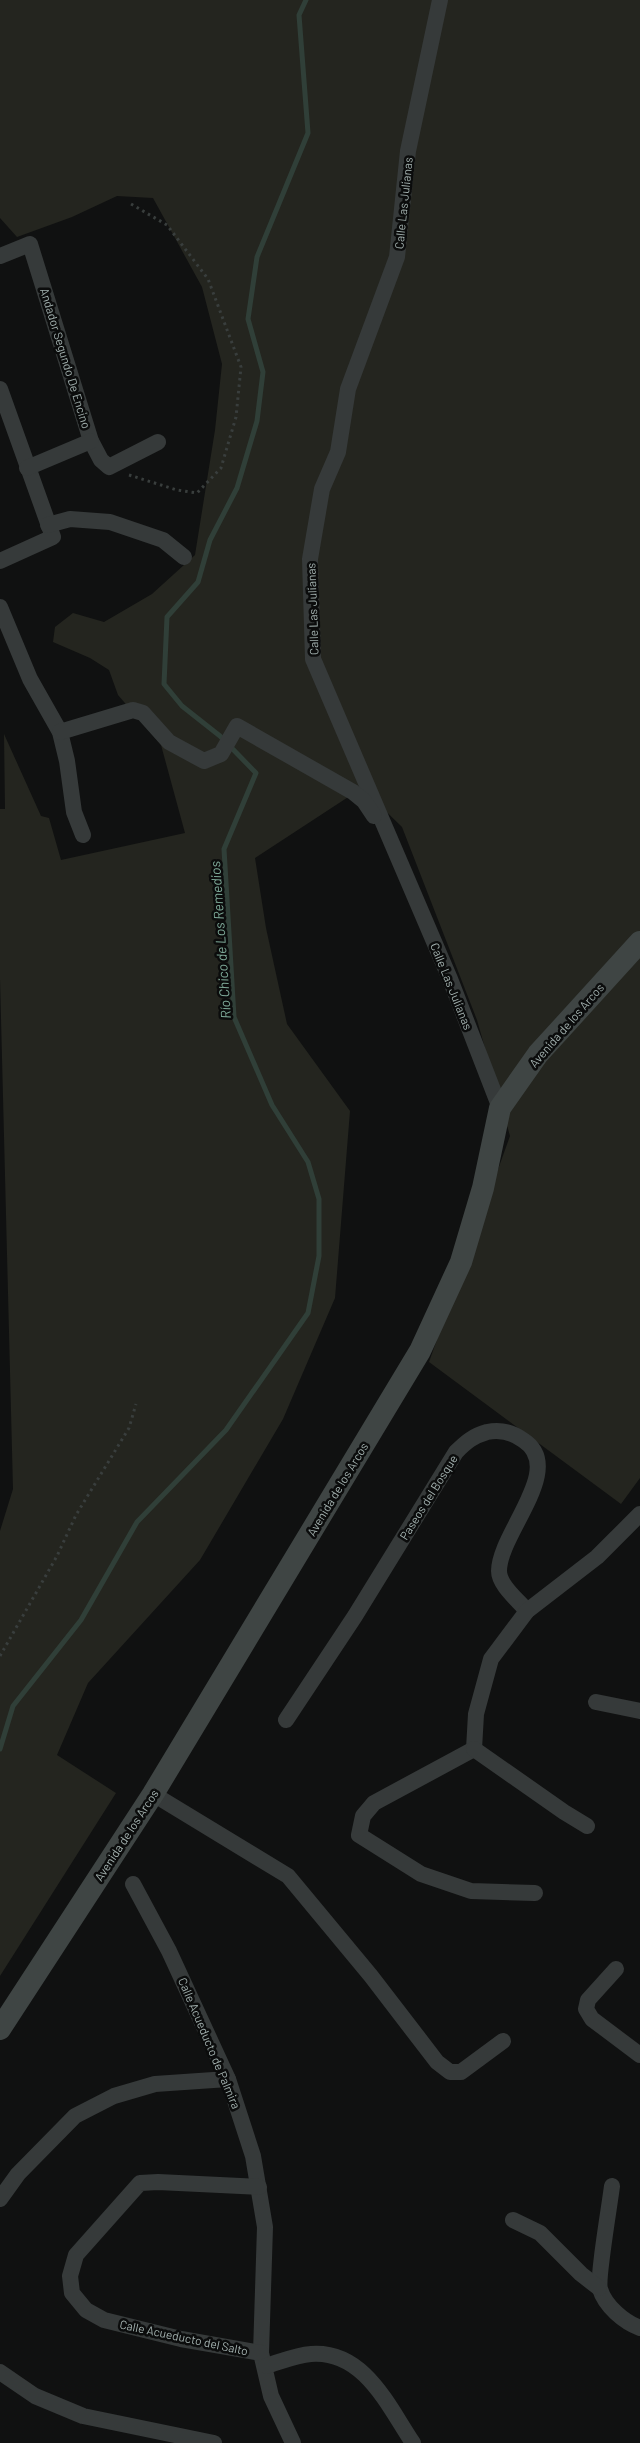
<svg xmlns="http://www.w3.org/2000/svg" width="640" height="2443" font-family="Barlow,sans-serif">
<style>
.green{fill:#24251f}
.lines{fill:none;stroke-linecap:round;stroke-linejoin:round}
.stream{stroke:#303f38;stroke-width:5}
.path{stroke:#393e3d;stroke-width:3;stroke-dasharray:2.5 4;stroke-linecap:butt}
.street{stroke:#363a3a;stroke-width:16}
.secondary{stroke:#3f4544;stroke-width:22}
.labels{text-anchor:middle;dominant-baseline:central;stroke-width:5;stroke-linejoin:round;paint-order:stroke}
.street-label{font-size:12px;fill:#a2b0ae;stroke:#0b0c0c}
.water-label{font-size:14px;font-style:italic;fill:#7da897;stroke:#0b0c0c}
</style>
<rect width="100%" height="100%" fill="#101111"/>
<!-- green -->
<polygon class="green" points="0,0 640,0 640,1478 621,1504 429,1362 510,1136 477,1020 402,827 362,788 255,858 266,928 287,1024 350,1111 335,1298 283,1419 200,1560 88,1683 57,1755 116,1793 0,1976 0,1531 13,1489 0,979 0,809 5,809 4,734 41,816 49,818 61,860 185,833 161,745 118,695 109,670 90,658 53,642 55,627 73,613 104,622 152,594 195,555 215,430 222,364 202,287 153,198 117,196 72,217 17,237 0,218"/>
<g class="lines">
<!-- stream -->
<polyline class="stream" points="0,1749 13,1706 81,1620 137,1522 226,1430 308,1313 319,1256 319,1199 308,1162 272,1105 234,1017 224,849 256,773 220,736 182,706 164,684 167,617 198,582 210,540 237,488 257,421 263,372 248,319 257,257 308,133 299,15 306,0"/>
<!-- path -->
<g class="path">
<polyline points="129,475 177,490 197,493 221,468 236,417 241,367 208,279 167,225 131,204"/>
<polyline points="0,1656 57,1556 76,1515 129,1428 136,1404"/>
</g>
<!-- street -->
<g class="street">
<polyline points="440,0 408,151 397,257 348,389 338,452 322,489 310,559 313,659 450,979 500,1108"/>
<polyline points="0,256 30,244 91,441 101,460 109,467 158,442"/>
<polyline points="0,389 53,537 0,561"/>
<polyline points="27,468 91,441"/>
<polyline points="48,525 70,519 110,522 163,540 184,557"/>
<polyline points="0,607 30,679 60,732 67,761 74,812 83,835"/>
<polyline points="60,732 133,710 143,713 169,742 204,761 221,754 237,726 353,792 364,801 374,816"/>
<polyline points="596,1702 640,1711"/>
<path d="M286,1720L355,1616L456,1452C466,1442 473,1436 487,1432C501,1429 512,1432 523,1440C567,1468 499,1533 499,1571C499,1585 518,1600 527,1611"/>
<polyline points="474,1749 374,1803 363,1816 359,1835 421,1874 471,1891 535,1893"/>
<polyline points="474,1749 476,1714 491,1659 527,1611 597,1557 640,1514"/>
<polyline points="474,1749 564,1812 587,1826"/>
<polyline points="153,1794 288,1876 371,1976 437,2062 450,2072 461,2072 503,2041"/>
<polyline points="133,1884 169,1951 228,2079 253,2156 265,2227 261,2353 271,2396 293,2443"/>
<polyline points="616,1969 588,2000 586,2009 592,2019 640,2055"/>
<path d="M612,2186C610,2203 597,2279 600,2289C605,2306 624,2322 640,2328"/>
<polyline points="259,2187 158,2182 140,2183 76,2255 70,2276 72,2293 86,2310 104,2320 181,2339 261,2353"/>
<polyline points="0,2199 18,2174 75,2116 114,2096 155,2084 228,2079"/>
<polyline points="513,2220 540,2233 581,2274 599,2288"/>
<path d="M266,2366C280,2362 296,2355 311,2354C364,2350 388,2406 413,2443"/>
<polyline points="0,2372 35,2396 83,2416 214,2443"/>
</g>
<!-- secondary -->
<polyline class="secondary" points="0,2029 153,1794 420,1351 461,1262 483,1188 500,1108 538,1054 640,942"/>
</g>
<g class="labels">
<!-- street labels -->
<g class="street-label">
<text transform="translate(403 203) rotate(-84)">Calle Las Julianas</text>
<text transform="translate(66 358) rotate(73)">Andador Segundo De Encino</text>
<text transform="translate(312 609) rotate(-92)">Calle Las Julianas</text>
<text transform="translate(452 986) rotate(68)">Calle Las Julianas</text>
<text transform="translate(566 1025) rotate(-49)">Avenida de los Arcos</text>
<text transform="translate(337 1489) rotate(-59)">Avenida de los Arcos</text>
<text transform="translate(428 1497) rotate(-58)">Paseos del Bosque</text>
<text transform="translate(126 1835) rotate(-57)">Avenida de los Arcos</text>
<text transform="translate(210 2043) rotate(67)">Calle Acueducto de Palmira</text>
<text transform="translate(184 2337) rotate(12)">Calle Acueducto del Salto</text>
</g>
<!-- water labels -->
<g class="water-label">
<text transform="translate(220 940) rotate(-94)">Río Chico de Los Remedios</text>
</g>
</g>
</svg>
